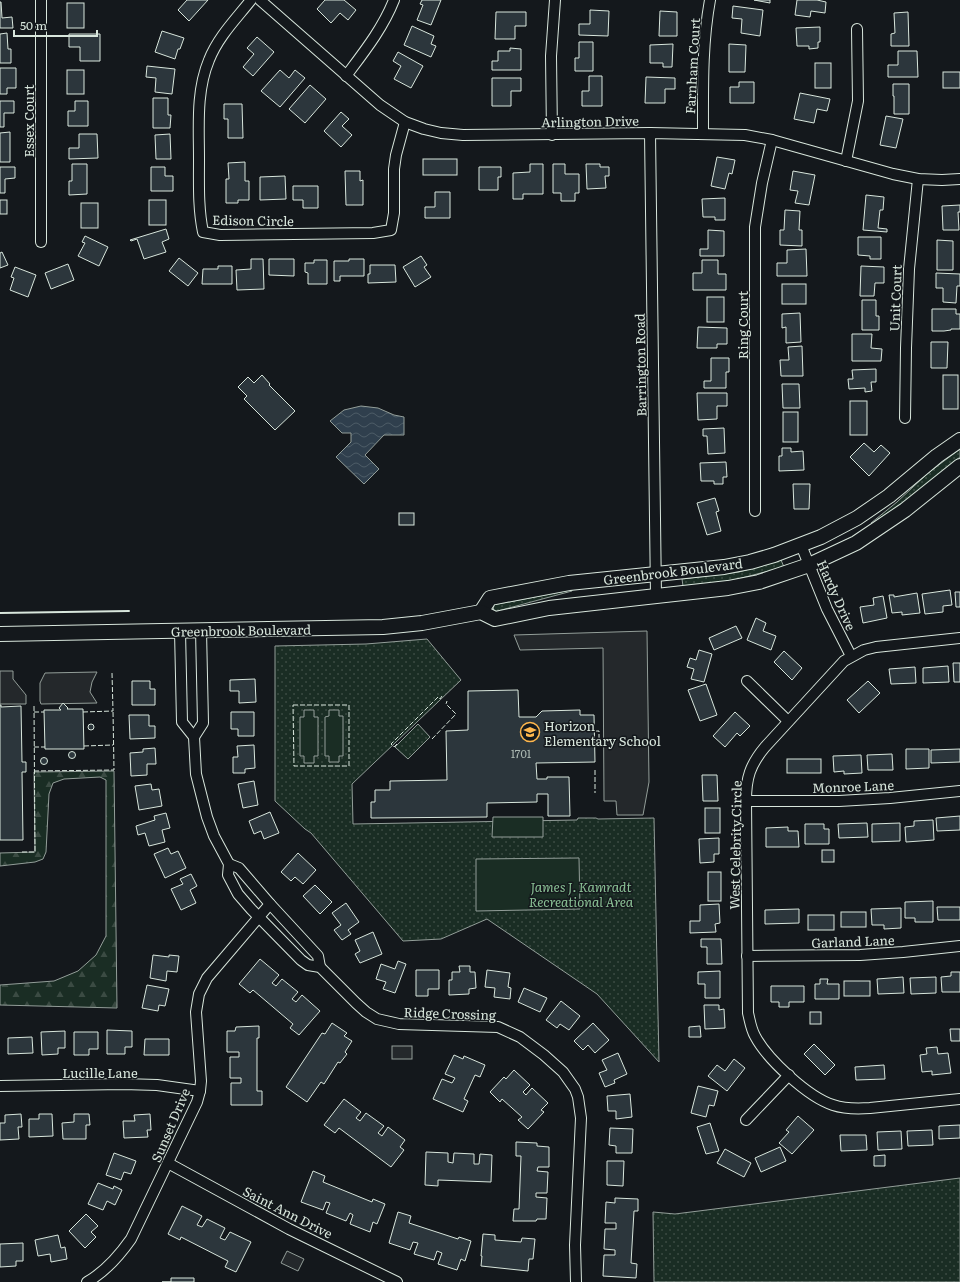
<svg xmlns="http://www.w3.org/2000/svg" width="960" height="1282" font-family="Literata,serif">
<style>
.green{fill:url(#green-dots);stroke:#939e99}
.forest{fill:url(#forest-firs);stroke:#939e99}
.pitch{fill:#1a2d24;stroke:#939e99}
.parking{fill:#24282b;stroke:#939e99}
.water{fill:url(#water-waves);stroke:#939e99}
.building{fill:#2c363c;stroke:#d8e6dc}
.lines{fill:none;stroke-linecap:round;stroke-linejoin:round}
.street-casing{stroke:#d8e6dc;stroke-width:12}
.secondary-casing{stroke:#d8e6dc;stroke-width:16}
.street{stroke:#14181c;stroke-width:10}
.secondary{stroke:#14181c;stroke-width:14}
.fence{stroke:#d8e6dc;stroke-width:1;stroke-dasharray:5 2;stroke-linecap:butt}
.wall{stroke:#d8e6dc;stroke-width:2}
.labels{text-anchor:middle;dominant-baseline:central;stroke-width:3;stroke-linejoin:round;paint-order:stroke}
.number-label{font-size:11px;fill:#adbab4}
.street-label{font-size:13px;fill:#d8e6dc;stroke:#14181c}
.poi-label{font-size:13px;fill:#d8e6dc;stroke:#14181c;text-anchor:start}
.park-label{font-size:13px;font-style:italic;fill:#8ac095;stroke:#14181c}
</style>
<defs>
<pattern id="green-dots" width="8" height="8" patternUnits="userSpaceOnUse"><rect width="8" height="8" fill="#1a2d24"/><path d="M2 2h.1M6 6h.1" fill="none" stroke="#3b4b43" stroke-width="1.8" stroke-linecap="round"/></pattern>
<pattern id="forest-firs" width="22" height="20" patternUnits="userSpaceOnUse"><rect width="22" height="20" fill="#1a2d24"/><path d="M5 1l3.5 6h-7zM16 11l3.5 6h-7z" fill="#3b4b43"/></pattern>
<pattern id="water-waves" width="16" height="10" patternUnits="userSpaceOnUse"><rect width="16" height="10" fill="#2f3f4d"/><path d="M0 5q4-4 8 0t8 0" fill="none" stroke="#4c5b66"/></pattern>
</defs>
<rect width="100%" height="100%" fill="#14181c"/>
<!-- green -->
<g class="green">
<polygon points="960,449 960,457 898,507 873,525 871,523 897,502 928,473"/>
<polygon points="781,560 784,567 730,581 683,586 682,579 739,572"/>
<polygon points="572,590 572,591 494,612 493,605"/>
<polygon points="427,639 461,680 352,784 353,824 577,820 578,818 596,818 598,819 654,818 659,1062 597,994 487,919 441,939 403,941 311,833 305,829 275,801 275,646 366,644"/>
<polygon points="418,724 430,737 408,759 395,747"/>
<polygon points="960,1178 960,1282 654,1282 653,1212 675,1214"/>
</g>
<!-- forest -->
<polygon class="forest" points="114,771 117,1008 0,1005 0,985 54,981 78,971 96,955 106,936 106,780 100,777 64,779 53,783 49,794 46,852 43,859 35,862 0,866 0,853 35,852 34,772"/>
<!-- pitch -->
<g class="pitch">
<polygon points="304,710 314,710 314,717 318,717 318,756 314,756 314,763 304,763 304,756 300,756 300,717 304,717"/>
<polygon points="329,710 339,710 339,716 343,716 343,756 339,756 339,762 329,762 329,756 325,756 325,717 329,716"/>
<polygon points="493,817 543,817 543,837 492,837"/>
<polygon points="579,858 580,909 476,911 476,859"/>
</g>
<!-- parking -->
<g class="parking">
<polygon points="647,631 649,782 643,815 617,815 616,801 604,801 603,648 520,650 514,635"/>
<polygon points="0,671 13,671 13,679 26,695 26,704 0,704"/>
<polygon points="97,672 92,682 90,692 97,703 41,704 40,701 40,683 45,673"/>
<rect x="392" y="1046" width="20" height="13"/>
<polygon points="287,1251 304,1259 298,1271 281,1263"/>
</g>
<!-- water -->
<polygon class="water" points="361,406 378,408 394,415 404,417 404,435 384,435 365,455 379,469 364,484 336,457 351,442 351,433 342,433 330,421 344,410"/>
<!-- building -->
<g class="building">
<polygon points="187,0 208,0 189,21 178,10"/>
<polygon points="325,0 344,0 356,10 348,20 340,13 331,23 317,9"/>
<polygon points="422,0 441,0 431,25 417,20 423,5 420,4"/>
<polygon points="754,0 770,0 770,3"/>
<polygon points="797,0 817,0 826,2 825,13 811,11 810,17 795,15"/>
<polygon points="0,2 1,2 2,18 12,17 13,28 0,28"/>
<rect x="67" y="3" width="17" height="25"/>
<polygon points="733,6 763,10 760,36 741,33 742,19 732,18"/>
<polygon points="590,10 609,11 608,36 579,35 579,24 590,24"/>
<polygon points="660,11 677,12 677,36 659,36"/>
<polygon points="496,12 526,12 526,26 515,26 515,39 495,39"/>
<polygon points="908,12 909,46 891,46 891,34 895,33 894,13"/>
<polygon points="412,26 434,36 431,44 436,46 431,57 404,45"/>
<polygon points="820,27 820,42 818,42 818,48 809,49 809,46 797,46 796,28"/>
<polygon points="162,31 184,38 180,49 178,49 175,59 155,52"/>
<polygon points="7,33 8,49 11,49 11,63 0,63 0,34"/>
<polygon points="69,34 100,34 100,61 80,61 80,47 69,47"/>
<polygon points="257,37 274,52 253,76 243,67 254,54 247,48"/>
<polygon points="579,42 593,42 593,71 575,71 575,58 579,58"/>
<polygon points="673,44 672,67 663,67 663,63 650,63 650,45"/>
<polygon points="729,44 746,45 745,72 729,72"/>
<polygon points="510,48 521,49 521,70 492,70 492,61 498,61 498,51 510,51"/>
<polygon points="898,51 917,51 918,77 888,77 888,65 898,65"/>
<polygon points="398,52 423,66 411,88 394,79 401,66 393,61"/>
<rect x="815" y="63" width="16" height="25"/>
<polygon points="147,66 175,69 172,94 155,92 156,78 146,77"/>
<polygon points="0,68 16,68 16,88 7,88 7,94 0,94"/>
<rect x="67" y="70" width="17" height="24"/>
<polygon points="280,70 289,78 295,70 305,78 280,107 261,91"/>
<rect x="943" y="72" width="17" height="16"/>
<polygon points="589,76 602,76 602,106 582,106 582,91 589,91"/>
<polygon points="646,77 675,78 675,89 665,89 665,103 645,103"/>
<polygon points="492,78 521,78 521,91 511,91 511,106 492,106"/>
<polygon points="739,82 754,82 754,103 730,103 730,87 739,87"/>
<polygon points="893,84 909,84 909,114 894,114 894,96 893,96"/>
<polygon points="310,85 326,99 305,123 289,109"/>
<polygon points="800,93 830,99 827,111 817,109 814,123 794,119"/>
<polygon points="153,98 168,98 168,115 171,115 170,128 153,128"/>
<polygon points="0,101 14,101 14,113 4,113 4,127 0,127"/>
<polygon points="75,101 88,101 88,126 68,126 68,111 75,111"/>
<polygon points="224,104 242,104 243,138 228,138 228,119 224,119"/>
<polygon points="341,112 349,119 342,126 352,135 341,147 324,131"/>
<polygon points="886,116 903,119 896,148 880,145"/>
<polygon points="10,132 10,162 0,162 0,133"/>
<polygon points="79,134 97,134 98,158 69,159 69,148 79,148"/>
<polygon points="170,134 171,159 156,159 155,135"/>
<polygon points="717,157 735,160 732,174 729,173 725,189 711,186"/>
<rect x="423" y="159" width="34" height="16"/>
<polygon points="245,162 245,181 249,181 249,200 238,200 238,203 226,203 226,179 229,179 228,163"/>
<polygon points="72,164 87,164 87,194 69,195 69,181 72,181"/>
<polygon points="530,164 543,164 543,194 523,194 523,199 513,199 513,173 530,172"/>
<polygon points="553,164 565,164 565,174 579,174 579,193 575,193 575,201 561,201 561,193 553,193"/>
<polygon points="586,164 600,164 600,167 609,167 609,176 605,176 606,188 587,189"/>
<polygon points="0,167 15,167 15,178 5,179 5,193 0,193"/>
<polygon points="151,167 165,167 165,176 173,176 173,191 151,191"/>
<polygon points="479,167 501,167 501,177 498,177 498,190 479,190"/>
<polygon points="345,171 360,171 360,181 363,180 363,205 346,205"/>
<polygon points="793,171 815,175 809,205 795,203 798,191 790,190"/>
<polygon points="285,176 286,199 260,200 260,177"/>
<polygon points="293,186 318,186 318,208 303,208 303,200 293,200"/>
<polygon points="435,192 450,192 450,218 425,218 425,207 435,207"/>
<polygon points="866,195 884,197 883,210 880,210 878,228 887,229 887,232 863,230"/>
<polygon points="725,198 725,220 715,220 715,217 703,217 702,199"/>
<rect x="0" y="200" width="7" height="14"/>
<rect x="149" y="200" width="17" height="25"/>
<rect x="81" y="203" width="17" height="25"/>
<polygon points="960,205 960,212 958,212 959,230 943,230 942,206"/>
<polygon points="785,210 800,211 799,230 802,230 802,246 780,245 780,230 784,230"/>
<polygon points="166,229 169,239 162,242 166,252 144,259 137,239 131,241 130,240"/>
<polygon points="708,230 724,231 724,256 700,256 700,249 708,249"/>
<polygon points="85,236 108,247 99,266 78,256 85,243 82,242"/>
<polygon points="858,237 881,237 881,259 870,259 870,256 858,255"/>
<polygon points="937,240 953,241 953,270 937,270"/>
<polygon points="806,249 807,276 777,276 777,263 787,263 787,250"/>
<polygon points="2,252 8,265 0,268 0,253"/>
<polygon points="421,256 427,265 424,267 431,277 415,287 403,267"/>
<polygon points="179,258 198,273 188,286 169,271"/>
<polygon points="251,259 263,259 264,289 237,290 236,270 251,269"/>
<polygon points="269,259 294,259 294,276 269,275"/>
<polygon points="349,259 364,259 364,276 340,276 340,281 334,281 334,261 349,261"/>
<polygon points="314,260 327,260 327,284 308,284 308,273 305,272 305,263 314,263"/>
<polygon points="702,260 718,260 718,274 726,274 726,290 693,290 693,273 702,273"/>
<polygon points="68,264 74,280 51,289 45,273"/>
<polygon points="370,265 395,265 396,282 368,283 368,274 370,274"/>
<polygon points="218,266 232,266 232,284 202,284 203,269 218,269"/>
<polygon points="861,266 884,267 884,283 875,283 874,296 860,296"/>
<polygon points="15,267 36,275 28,297 10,290 14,278 11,277"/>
<polygon points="936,273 960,274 960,286 957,286 956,303 943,302 943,288 936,288"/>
<rect x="782" y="284" width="24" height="20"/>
<rect x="707" y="297" width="17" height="25"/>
<polygon points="862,300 876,300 876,316 879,316 879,330 862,330"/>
<polygon points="932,309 956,309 956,314 960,314 960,329 951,329 951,330 944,331 932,331"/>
<polygon points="800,313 801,342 786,343 786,327 782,328 782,314"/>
<polygon points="698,327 727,328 727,344 717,344 717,348 697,348"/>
<polygon points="852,334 872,334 871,348 882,349 881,361 852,361"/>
<polygon points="931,342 948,342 947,368 931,368"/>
<polygon points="802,346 803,376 781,376 780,360 789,360 788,347"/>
<polygon points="711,358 729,358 729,372 726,372 726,388 704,388 704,381 711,381"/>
<polygon points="876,369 876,382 871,382 872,391 865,392 865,388 849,389 848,379 853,379 852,370"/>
<polygon points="262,375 270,384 269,385 295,411 275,430 244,399 247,396 238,387 248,377 254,383"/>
<rect x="943" y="375" width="15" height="34"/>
<polygon points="782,384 799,384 800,408 783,408"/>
<polygon points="697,393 727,393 727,406 717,406 717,419 698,420"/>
<rect x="850" y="401" width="17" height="34"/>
<rect x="783" y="412" width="15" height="30"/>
<polygon points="724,428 725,453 708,454 707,436 703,436 703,429"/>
<polygon points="864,443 874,452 881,445 890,453 869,476 850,457"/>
<polygon points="782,448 791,448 791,452 803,451 804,470 779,471 779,456 782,456"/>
<polygon points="726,462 727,477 723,477 723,484 714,484 714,481 701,481 700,463"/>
<polygon points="793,484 810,484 809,509 794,509"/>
<polygon points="715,498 719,511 716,512 721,531 707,535 697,503"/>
<rect x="399" y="513" width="15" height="12"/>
<polygon points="950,590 952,605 943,606 943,612 925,614 922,594"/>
<polygon points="955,592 960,592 960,607 956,607"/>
<polygon points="917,593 920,613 902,615 902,612 892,613 889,595 894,595 894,597"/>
<polygon points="883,596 887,618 863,623 860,607 874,605 873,598"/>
<polygon points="756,618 766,623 763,631 776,636 771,650 747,640"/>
<polygon points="736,626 742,638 714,650 709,638"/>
<polygon points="699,650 712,654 704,682 691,679 694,669 687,667 690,658 696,660"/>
<polygon points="784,651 802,668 792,680 774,662"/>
<polygon points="953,663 960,663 960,682 954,682"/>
<polygon points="948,666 949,682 923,683 923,668"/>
<polygon points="915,667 916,683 891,684 889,669"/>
<polygon points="255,679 256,702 239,703 239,691 230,691 230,680"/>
<polygon points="132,681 150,681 150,689 155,689 155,705 132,705"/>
<polygon points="868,681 880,693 859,713 847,700"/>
<polygon points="706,684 717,715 700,721 688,690"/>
<polygon points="518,690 519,717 536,717 542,711 580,710 580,715 594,715 595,762 536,763 537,779 547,779 547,777 569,777 570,816 548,816 548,794 537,794 537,802 487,803 487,817 371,818 371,802 375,802 375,790 390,790 390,781 447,780 446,731 468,730 468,691"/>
<polygon points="63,703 68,708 67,709 83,709 84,749 45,749 44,710 61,710 59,708"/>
<polygon points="0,705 1,705 1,707 21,706 22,762 26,762 26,772 22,772 23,840 0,840"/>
<polygon points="231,712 254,712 254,736 238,736 238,729 231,729"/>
<polygon points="735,712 750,726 740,736 737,733 725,747 713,736"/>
<polygon points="129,715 149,715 149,726 155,726 155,738 130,739"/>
<circle cx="91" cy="727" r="3"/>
<polygon points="254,745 255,768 245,769 245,773 233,773 233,757 238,757 237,746"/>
<polygon points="155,748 156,764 147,764 147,775 131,776 130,753 143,752 143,749"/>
<polygon points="906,749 929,749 929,768 906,769"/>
<polygon points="960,749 960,762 931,763 931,750"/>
<circle cx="72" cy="755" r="3.5"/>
<polygon points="892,754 893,770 868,770 867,755"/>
<polygon points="861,755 862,773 844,774 844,771 834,772 833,756"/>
<circle cx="44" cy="761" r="3.5"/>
<rect x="787" y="759" width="34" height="14"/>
<polygon points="702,775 717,775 718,801 703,801"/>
<polygon points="254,781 258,805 243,808 238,784"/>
<polygon points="151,784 152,790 159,789 162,806 139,810 135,786"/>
<rect x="705" y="808" width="15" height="25"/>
<polygon points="270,812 279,833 264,839 261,831 254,834 249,821"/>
<polygon points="166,813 170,828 162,830 165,842 149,846 145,833 138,835 136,826 155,820 154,816"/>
<polygon points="960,816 960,830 937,831 936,818"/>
<polygon points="933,820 934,840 906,842 905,827 914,826 914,821"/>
<polygon points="867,823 868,837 839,838 838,824"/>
<polygon points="900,823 900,841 872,842 872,824"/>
<polygon points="805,824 824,824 824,829 829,829 829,844 805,844"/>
<polygon points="788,827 788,831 798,831 799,847 766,847 766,828"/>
<polygon points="719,838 719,854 714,854 714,862 700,863 699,839"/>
<polygon points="168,848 171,854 178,851 186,868 165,878 154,854"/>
<rect x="822" y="850" width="12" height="12"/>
<polygon points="298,853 316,870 303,884 295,877 291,881 281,872"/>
<rect x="708" y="872" width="13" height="29"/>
<polygon points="191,874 197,886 190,890 196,903 181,910 171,889 183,884 180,879"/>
<polygon points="315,885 332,902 320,914 303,896"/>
<polygon points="933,901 933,922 915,922 915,918 905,918 905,902"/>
<polygon points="346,903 359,922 348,930 351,934 342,940 334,930 341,925 332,913"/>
<polygon points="719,904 720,923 715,924 716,932 690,933 690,921 700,921 700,905"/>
<polygon points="937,907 960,907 960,920 938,920"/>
<polygon points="901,908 901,928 884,929 884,925 872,925 871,909"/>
<polygon points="799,909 799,923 765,924 765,910"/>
<rect x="841" y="912" width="25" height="15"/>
<rect x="808" y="915" width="26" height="15"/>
<polygon points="373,932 382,954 360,963 355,954 360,951 355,940"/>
<polygon points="701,939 721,939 722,964 707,964 707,947 701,947"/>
<polygon points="153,955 169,957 169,955 179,956 177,972 167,971 166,981 150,978"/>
<polygon points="260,959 279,975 272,983 276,986 282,979 298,992 292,999 296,1002 302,995 320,1011 299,1035 290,1028 293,1024 253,990 250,993 239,984"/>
<polygon points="398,961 406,964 395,993 383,989 386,982 376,979 381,964 395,969"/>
<polygon points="459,966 470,966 470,972 475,972 476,988 469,989 469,994 449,995 449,980 452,980 452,972 460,972"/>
<polygon points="416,970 439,970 439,989 428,989 428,996 416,996"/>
<polygon points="487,970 510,973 508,987 511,988 510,999 494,997 495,988 485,987"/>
<polygon points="720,971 720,998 705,998 705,984 698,984 698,972"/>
<polygon points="951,972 960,972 960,992 942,992 941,977 951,976"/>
<polygon points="903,977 904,993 878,994 877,979"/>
<polygon points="936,977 936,993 911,994 910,978"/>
<polygon points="820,979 828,979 827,984 839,984 839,999 815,999 815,984 820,984"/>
<rect x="844" y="981" width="26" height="15"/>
<polygon points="147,985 169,989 165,1006 159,1005 158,1011 142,1008"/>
<polygon points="771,986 804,986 804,1002 789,1002 789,1007 779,1007 779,1002 771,1002"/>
<polygon points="524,988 547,998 540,1012 518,1002"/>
<polygon points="561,1001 580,1016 569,1030 560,1024 557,1028 546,1020"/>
<polygon points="704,1005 719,1005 719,1010 724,1009 725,1028 705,1029"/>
<rect x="810" y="1012" width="11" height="12"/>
<polygon points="332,1023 347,1033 344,1036 352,1041 345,1052 347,1054 340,1063 338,1062 324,1084 321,1082 307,1102 286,1087 322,1033 325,1034"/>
<polygon points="593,1023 609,1040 595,1053 588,1045 583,1050 574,1041"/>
<polygon points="259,1026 259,1038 257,1038 257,1091 262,1091 262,1105 231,1105 231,1083 241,1083 241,1078 230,1078 230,1057 239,1057 239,1052 227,1052 227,1031 235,1031 236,1027"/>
<polygon points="700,1026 701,1037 689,1037 689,1027"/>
<polygon points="950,1029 960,1029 960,1041 951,1041"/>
<polygon points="107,1030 132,1031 132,1047 125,1047 125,1054 107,1054"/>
<polygon points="65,1031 65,1048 58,1048 58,1054 42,1055 41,1032"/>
<polygon points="74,1032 98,1032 98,1049 89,1049 89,1055 74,1055"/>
<polygon points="32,1037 33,1053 8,1054 8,1038"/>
<polygon points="145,1039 169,1039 169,1055 144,1055"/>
<polygon points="814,1044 835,1065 825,1075 804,1054"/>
<polygon points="937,1047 938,1054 948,1053 951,1073 932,1075 932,1071 922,1072 920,1055 927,1054 926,1048"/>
<polygon points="618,1053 627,1074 614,1080 615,1083 605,1087 599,1073 607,1070 602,1060"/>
<polygon points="454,1055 463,1059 464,1056 485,1065 480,1077 475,1075 464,1099 468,1101 463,1112 433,1099 442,1079 452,1083 455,1078 445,1074"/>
<polygon points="734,1059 745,1068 727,1091 708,1076 717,1065 725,1071"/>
<polygon points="884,1065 885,1079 856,1080 855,1067"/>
<polygon points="514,1070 530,1085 523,1092 526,1095 532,1088 548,1103 541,1110 544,1112 528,1129 518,1120 522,1117 502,1099 500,1102 490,1092 504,1077 506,1079"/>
<polygon points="698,1086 718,1091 714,1106 709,1105 706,1117 691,1113"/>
<polygon points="630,1094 632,1117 616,1119 616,1111 608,1111 607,1096"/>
<polygon points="344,1099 361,1112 356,1118 360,1121 366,1113 384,1126 378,1133 382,1136 388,1127 405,1140 400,1147 404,1150 391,1167 339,1128 335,1133 324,1125"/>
<polygon points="21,1114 22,1127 18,1127 19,1139 0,1140 0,1123 5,1123 5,1115"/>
<polygon points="39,1114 52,1114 53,1136 29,1137 29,1119 39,1119"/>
<polygon points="74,1114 89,1114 90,1125 86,1125 86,1139 63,1139 62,1123 74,1122"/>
<polygon points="150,1114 151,1130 147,1130 148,1137 124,1138 123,1121 135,1121 134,1115"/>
<polygon points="798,1116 814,1130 792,1154 779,1143 789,1132 786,1130"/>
<polygon points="710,1123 719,1151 706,1154 697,1127"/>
<polygon points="960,1125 960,1138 939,1139 939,1126"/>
<polygon points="610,1128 633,1129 632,1153 616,1153 616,1146 609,1145"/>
<polygon points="932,1130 933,1145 908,1146 907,1131"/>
<polygon points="901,1131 902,1149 878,1150 877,1132"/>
<polygon points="840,1135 866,1135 867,1150 841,1151"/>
<polygon points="516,1142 537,1143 537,1146 549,1147 549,1167 538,1167 537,1171 548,1172 547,1193 536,1193 536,1197 547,1198 546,1219 537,1219 536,1221 513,1221 514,1209 519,1209 521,1156 516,1156"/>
<polygon points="780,1147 786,1161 761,1172 755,1158"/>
<polygon points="725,1149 751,1163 744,1177 717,1163"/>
<polygon points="426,1152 448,1153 448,1162 453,1163 454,1153 474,1154 474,1164 479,1164 480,1154 492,1155 491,1182 438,1180 438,1186 425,1185"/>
<polygon points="114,1153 136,1161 131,1174 124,1172 121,1180 106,1175"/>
<polygon points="885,1155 885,1166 874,1166 874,1156"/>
<polygon points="607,1161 624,1161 623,1186 607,1185"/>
<polygon points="313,1171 325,1176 323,1182 372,1202 373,1199 385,1204 377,1224 373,1222 370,1232 350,1224 353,1215 350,1213 346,1221 326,1213 330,1203 326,1202 323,1210 301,1202"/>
<polygon points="98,1183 113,1189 114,1186 122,1190 115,1205 107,1201 103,1210 88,1204"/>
<polygon points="615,1198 638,1199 638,1211 634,1211 631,1263 637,1264 636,1278 603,1276 604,1255 615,1255 615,1250 604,1249 605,1229 616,1229 616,1223 605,1223 606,1202 615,1203"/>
<polygon points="182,1206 202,1216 197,1225 202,1227 207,1219 225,1228 220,1238 225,1240 230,1232 251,1242 236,1272 225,1267 228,1261 181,1237 180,1240 168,1234"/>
<polygon points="398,1212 411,1216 409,1223 458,1239 459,1237 471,1241 465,1261 461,1259 457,1270 438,1264 442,1253 437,1251 434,1260 414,1254 418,1243 413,1242 410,1250 389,1243"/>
<polygon points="86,1214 98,1226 91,1232 96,1237 85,1248 69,1231"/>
<polygon points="483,1234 495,1235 495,1240 521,1242 522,1238 535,1239 533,1259 529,1259 528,1271 481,1266 482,1256 481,1256"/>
<polygon points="58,1235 61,1248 65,1247 67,1259 51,1262 50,1254 38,1256 35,1240"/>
<polygon points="23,1243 23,1261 16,1261 16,1266 0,1267 0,1244"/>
<polygon points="171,1278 194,1278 194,1282 162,1282 171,1282"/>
</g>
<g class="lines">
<defs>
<g id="street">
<polyline points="41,0 41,242"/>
<path d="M251,0C236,19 218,37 209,60C196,91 199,126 199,159C199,184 198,208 203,232L220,235L373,233L391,230L394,213V169L396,155L405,122"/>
<polyline points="260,0 380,105 405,122 424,129 441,133 463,135 650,133 745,135 772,140 893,174 918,179 942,180 960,179"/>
<path d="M346,76C364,52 383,28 394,0"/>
<polyline points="650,133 656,596"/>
<path d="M703,133C703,88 702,44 710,0"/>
<polyline points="552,135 551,56 555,0"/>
<polyline points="846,161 858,101 857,29"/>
<polyline points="905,418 906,348 909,269 918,179"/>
<polyline points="755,511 755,227 762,183 772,140"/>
<polyline points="801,545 827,609 851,656"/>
<polyline points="180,631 182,722 194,737 196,774 207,817 214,836 229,864 228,875 238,894 251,909 301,960 308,965 320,967 356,1003 366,1012 377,1019 399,1024 498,1027 520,1037 544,1055 563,1072 575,1089 578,1097 581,1118 575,1245 576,1282"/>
<path d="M960,638L876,647L864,650L844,661L765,747C750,765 746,778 746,801L748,1013C750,1021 751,1029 755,1036C767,1059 808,1097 833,1105C845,1109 857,1109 870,1108L960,1099"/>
<polyline points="747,681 788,721"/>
<polyline points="194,737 203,723 201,630"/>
<polyline points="746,801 839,801 890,798 960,791"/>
<polyline points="229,864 239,868 270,904 318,956 320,967"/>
<polyline points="747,956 860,955 903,952 960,946"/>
<polyline points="0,1086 123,1084 157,1085 200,1091"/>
<polyline points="746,1120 789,1075"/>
<polyline points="168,1163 289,1229 397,1282"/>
<path d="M87,1282C105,1272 119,1256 131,1239L197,1102L200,1091L201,1081L196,1012L199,994L207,978L270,904"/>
</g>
<g id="secondary">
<polyline points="481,612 490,598 569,583 724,567 750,562 774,555 821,537 857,518 889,496 937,456 960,440"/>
<polyline points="0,634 383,627 422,623 481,612 495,619 549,608 728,588 759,582 809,565 856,543 905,510 960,466"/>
</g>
</defs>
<!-- street casing -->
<use href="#street" class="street-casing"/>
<!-- secondary casing -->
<use href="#secondary" class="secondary-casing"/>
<!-- street -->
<use href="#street" class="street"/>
<!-- secondary -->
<use href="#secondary" class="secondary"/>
<!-- fence -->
<g class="fence">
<polygon points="293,705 349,705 349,766 294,766"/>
<polyline points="34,712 44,712"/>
<polyline points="83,712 113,711 112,673"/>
<polyline points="595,731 599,731 599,742 595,742"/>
<polyline points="432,739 456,714 446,704 447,701"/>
<polyline points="397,744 394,747 391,744 438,697 440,699 442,696"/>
<polyline points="84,746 113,745"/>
<polyline points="34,747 45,747"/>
<polyline points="595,770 595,793"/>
<polyline points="34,771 114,770 113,711"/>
<polyline points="22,852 35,852 34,706"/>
</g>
<!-- wall -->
<polyline class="wall" points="0,613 129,611"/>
</g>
<!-- icons -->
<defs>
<symbol id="school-ring" viewBox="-11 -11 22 22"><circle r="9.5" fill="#14181c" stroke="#ffb74d" stroke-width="1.5"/><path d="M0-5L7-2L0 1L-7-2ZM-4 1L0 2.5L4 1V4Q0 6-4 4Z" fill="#ffb74d"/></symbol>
</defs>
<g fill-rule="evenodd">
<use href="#school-ring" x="519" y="721" width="22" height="22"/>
</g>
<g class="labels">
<!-- number labels -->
<g class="number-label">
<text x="521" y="753">1701</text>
</g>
<!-- street labels -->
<g class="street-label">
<text transform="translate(692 66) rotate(-87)">Farnham Court</text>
<text transform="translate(28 121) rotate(-90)">Essex Court</text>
<text transform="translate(590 121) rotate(-1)">Arlington Drive</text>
<text transform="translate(253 220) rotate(1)">Edison Circle</text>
<text transform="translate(895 298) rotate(-88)">Unit Court</text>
<text transform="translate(742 325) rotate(-90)">Ring Court</text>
<text transform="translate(640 365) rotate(-91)">Barrington Road</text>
<text transform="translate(673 571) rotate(-7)">Greenbrook Boulevard</text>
<text transform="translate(837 595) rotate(66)">Hardy Drive</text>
<text transform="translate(241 630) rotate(-1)">Greenbrook Boulevard</text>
<text transform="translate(853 786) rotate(-2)">Monroe Lane</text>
<text transform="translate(735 845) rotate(-89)">West Celebrity Circle</text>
<text transform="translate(853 941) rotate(-2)">Garland Lane</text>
<text transform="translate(450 1013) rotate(2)">Ridge Crossing</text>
<text x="100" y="1072">Lucille Lane</text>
<text transform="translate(170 1125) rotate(-67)">Sunset Drive</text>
<text transform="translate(288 1212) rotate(27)">Saint Ann Drive</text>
</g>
<!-- poi labels -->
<g class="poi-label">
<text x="544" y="725">Horizon<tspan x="544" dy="15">Elementary School</tspan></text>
</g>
<!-- park labels -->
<g class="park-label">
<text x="581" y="886">James J. Kamradt<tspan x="581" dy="15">Recreational Area</tspan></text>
</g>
</g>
<!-- scale -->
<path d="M14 30v6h83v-6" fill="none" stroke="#d8e6dc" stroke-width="2"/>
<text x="20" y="30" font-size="12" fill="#d8e6dc" stroke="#14181c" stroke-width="3" paint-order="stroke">50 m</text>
</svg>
